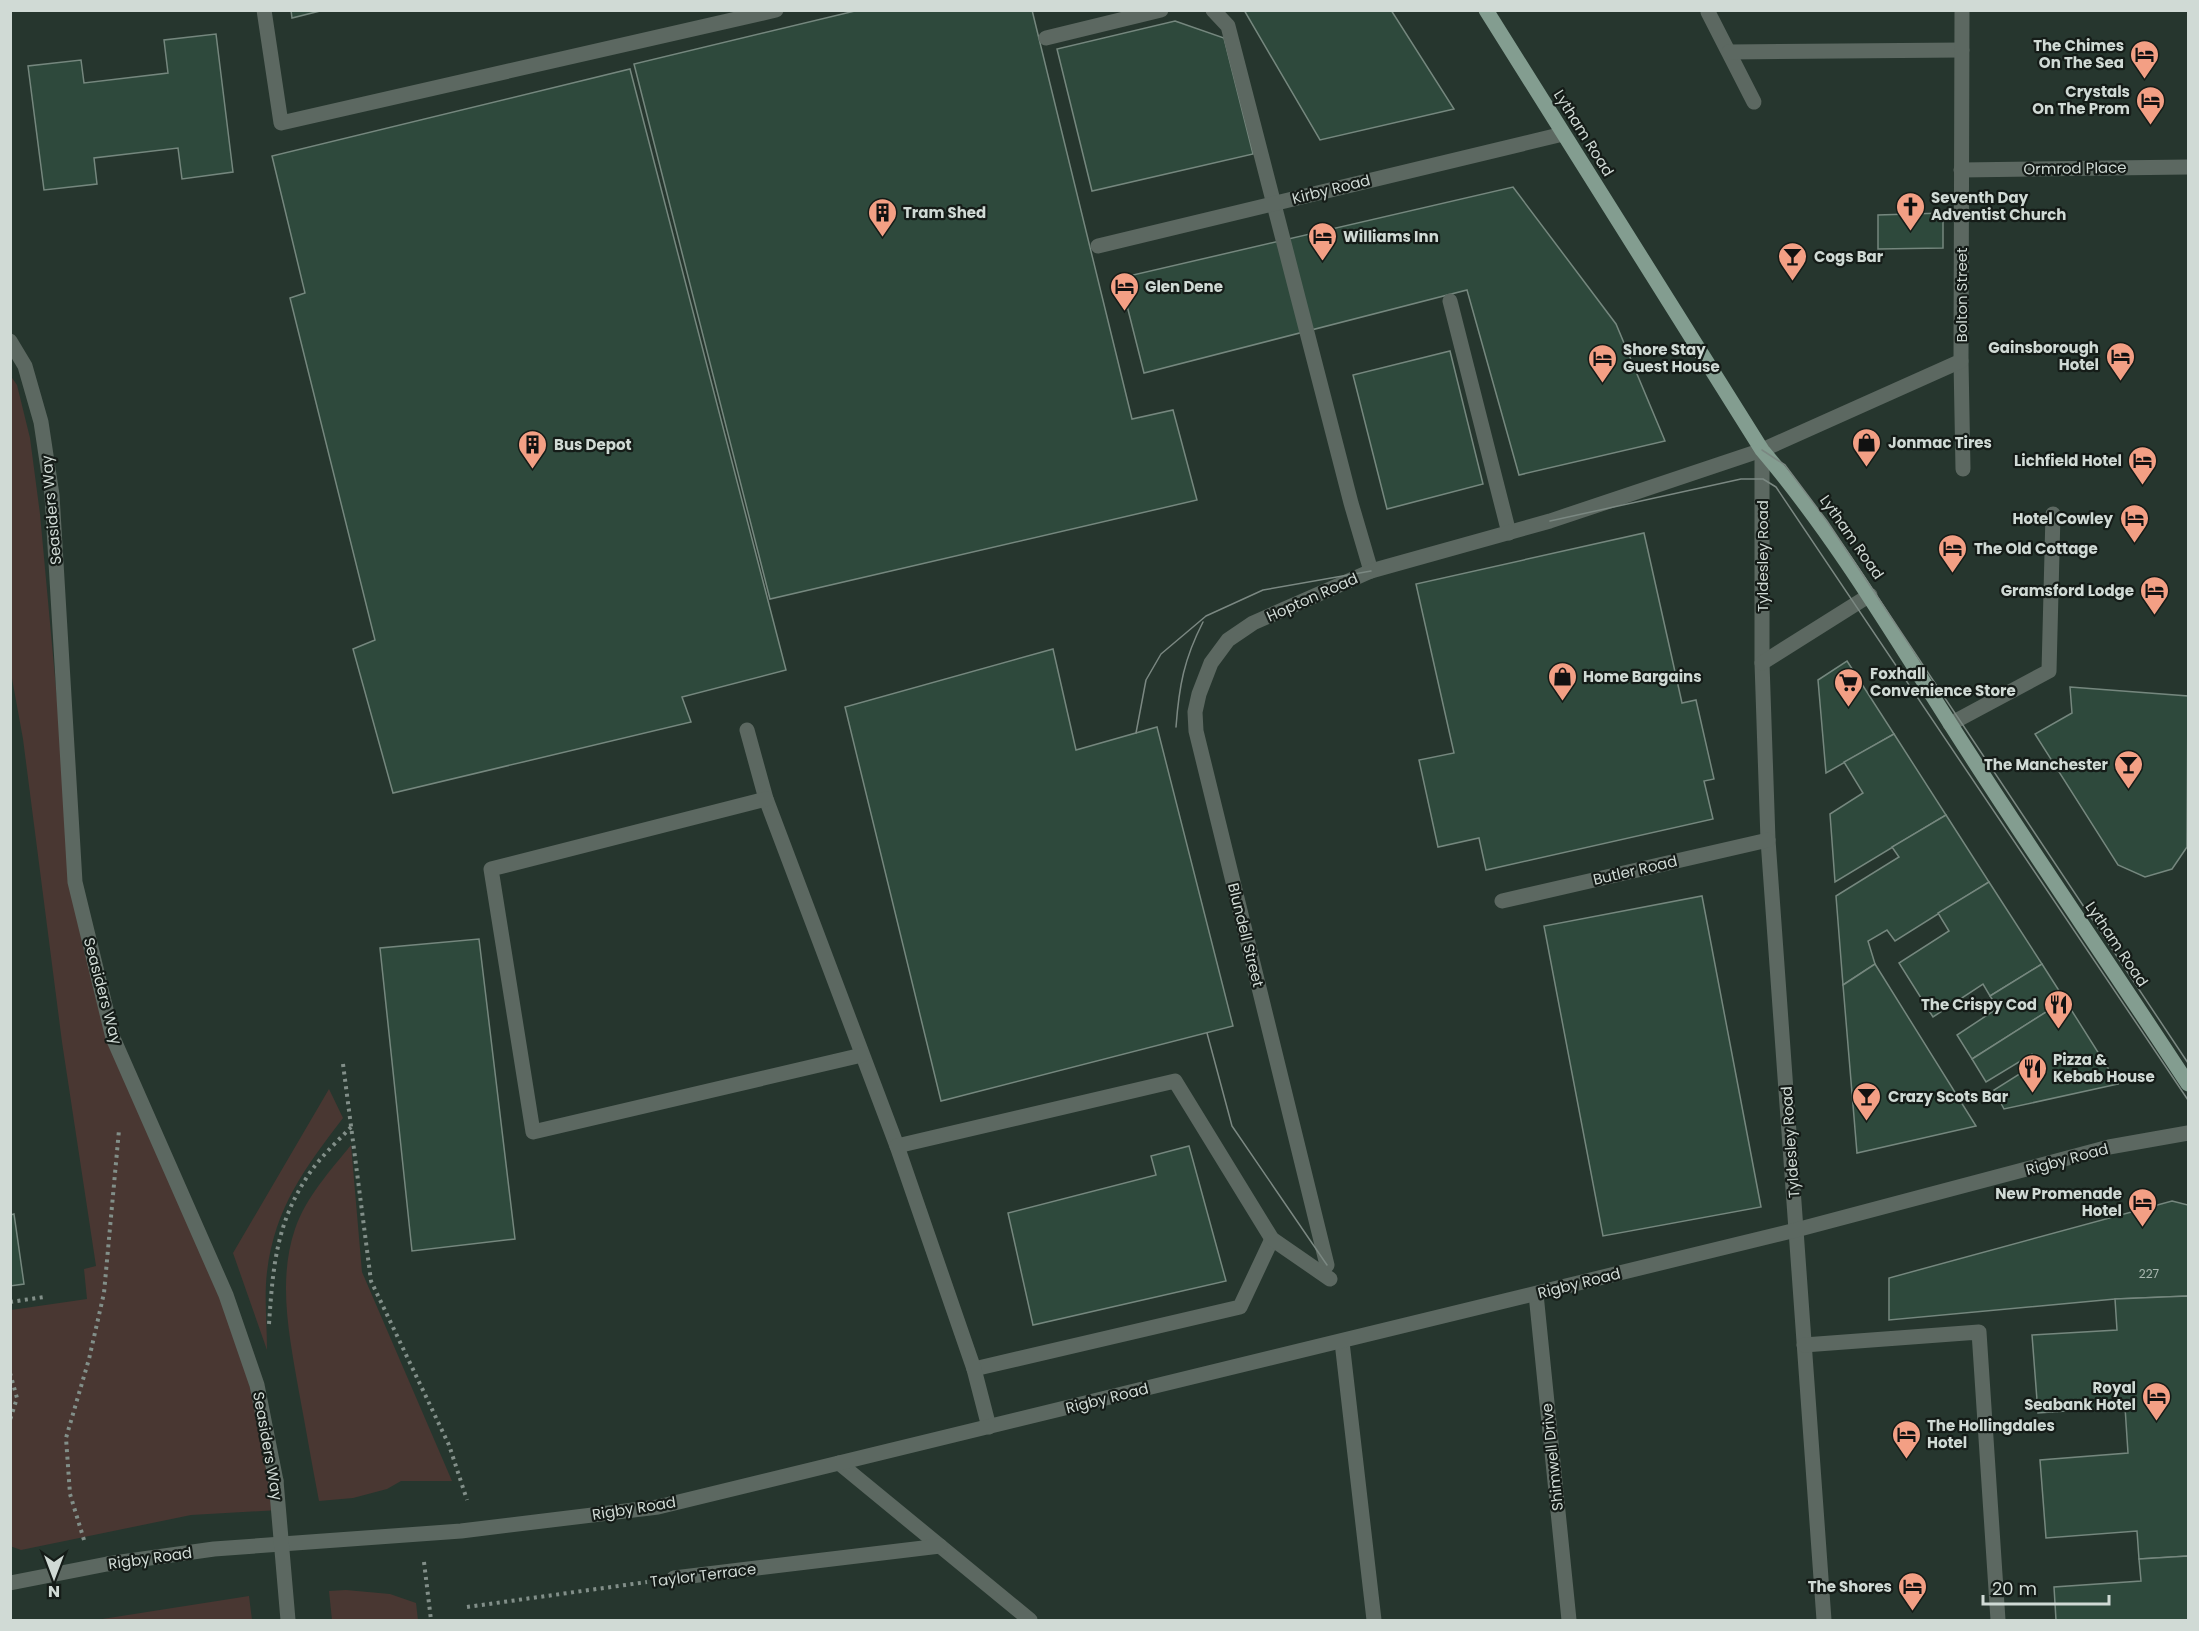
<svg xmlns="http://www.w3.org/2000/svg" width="2199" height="1631" font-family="Poppins,sans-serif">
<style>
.green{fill:#493732}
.building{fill:#2e493c;stroke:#75877e;stroke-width:1.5}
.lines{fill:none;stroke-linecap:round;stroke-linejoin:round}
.path{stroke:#828f89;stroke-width:4;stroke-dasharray:3 4.5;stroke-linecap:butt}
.minor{stroke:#5c6861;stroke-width:15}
.major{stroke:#839d90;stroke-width:15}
.tram{stroke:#7b8882;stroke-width:1.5}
.minor-bridge{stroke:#5c6861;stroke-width:15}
.labels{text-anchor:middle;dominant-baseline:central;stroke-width:4.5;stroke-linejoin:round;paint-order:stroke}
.number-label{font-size:12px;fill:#a8b6af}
.poi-label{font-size:15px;font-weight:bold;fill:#d0dad5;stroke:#151c18;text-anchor:start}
.street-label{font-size:15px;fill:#d0dad5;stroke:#151c18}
</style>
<rect width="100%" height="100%" fill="#26362e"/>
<!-- green -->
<g class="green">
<polygon points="10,375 17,385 30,438 40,514 73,873 109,1013 229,1298 279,1510 191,1515 21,1550 10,1546 11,1310 87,1299 84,1269 96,1266 62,1042 23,739 11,673"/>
<path d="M329,1089L343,1118C305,1168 275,1207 267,1272C264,1297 267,1324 267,1350L233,1253Z"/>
<path d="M351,1145L362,1272L452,1481H401L387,1489L353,1498L319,1501C312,1465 306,1429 299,1392C290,1339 277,1282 295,1229C306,1197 330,1171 351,1145Z"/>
<polygon points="346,1590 390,1594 416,1603 418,1620 332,1620 329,1591"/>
<polygon points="249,1596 252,1620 96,1620"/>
</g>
<!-- building -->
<g class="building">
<polygon points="291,10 324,10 292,18"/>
<polygon points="859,10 1032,10 1132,419 1173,410 1197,500 770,599 634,64"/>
<polygon points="1244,10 1391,10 1454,109 1320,140"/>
<polygon points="1175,21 1224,38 1253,154 1092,191 1057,49"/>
<polygon points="216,34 233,172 182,179 178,148 94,158 97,184 44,190 28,66 81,60 84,83 168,73 164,40"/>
<polygon points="630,69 786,670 682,697 691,722 393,793 353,649 375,640 290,298 305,293 272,156"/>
<polygon points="1513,187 1616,324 1665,441 1519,475 1467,290 1144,373 1120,278"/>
<polygon points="1943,213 1943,248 1878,249 1878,215"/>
<polygon points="1450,351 1483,484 1387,509 1353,375"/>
<polygon points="1644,533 1682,703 1696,700 1714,779 1704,781 1713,819 1486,870 1479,838 1438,847 1419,760 1454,753 1416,584"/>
<polygon points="1053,649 1076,750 1157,727 1233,1026 941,1101 845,707"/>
<polygon points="1847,661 1894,734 1826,773 1818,680"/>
<polygon points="2070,687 2188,696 2187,847 2172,869 2145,877 2118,865 2035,734 2072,713"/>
<polygon points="1894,734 1946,815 1835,882 1830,814 1863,793 1844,762"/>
<polygon points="1946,815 1989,882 1895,941 1887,930 1868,941 1875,964 1843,985 1836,896 1899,857 1892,847"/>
<polygon points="1989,882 2042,964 1990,996 1983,984 1933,1017 1899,963 1949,931 1938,913"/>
<polygon points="1702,896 1761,1207 1603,1236 1544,926"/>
<polygon points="479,939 515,1239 412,1251 380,948"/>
<polygon points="1875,964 1976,1126 1857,1153 1843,985"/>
<polygon points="2042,964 2065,1000 1972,1059 1957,1035 1998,1008 1990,996"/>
<polygon points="2065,1000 2118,1084 2004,1109 1994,1090 2037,1063 2032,1054 1986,1082 1972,1059"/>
<polygon points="1189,1146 1226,1281 1033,1325 1008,1213 1156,1175 1151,1156"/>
<polygon points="2172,1201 2188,1205 2188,1296 2115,1299 1889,1320 1889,1278"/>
<polygon points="14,1214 24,1284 10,1286 10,1215"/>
<polygon points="2188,1296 2188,1556 2139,1559 2137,1531 2046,1538 2040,1460 2128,1453 2125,1407 2038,1413 2032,1335 2117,1330 2115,1299"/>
<polygon points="2188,1556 2188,1620 2056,1620 2054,1587 2141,1581 2139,1559"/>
</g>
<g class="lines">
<!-- path -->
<g class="path">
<polyline points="343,1064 371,1281 449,1445 467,1500"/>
<polyline points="10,1302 44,1297"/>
<path d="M269,1324C273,1267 276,1223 309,1174C321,1156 338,1141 353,1125"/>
<polyline points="10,1373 17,1398 10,1420"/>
<polyline points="84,1540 70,1494 66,1438 89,1359 104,1293 119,1130"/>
<polyline points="424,1562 431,1620"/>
<polyline points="467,1607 647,1582"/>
</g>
<!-- minor -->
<g class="minor">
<polyline points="264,10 281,123 776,10"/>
<polyline points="1213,10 1228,26 1351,503 1371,571"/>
<polyline points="1708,12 1754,102"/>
<polyline points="1046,38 1161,10"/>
<polyline points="1729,52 1962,50"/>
<polyline points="1961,170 2188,167"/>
<polyline points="1098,246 1563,134"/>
<polyline points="1450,301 1509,533"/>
<polyline points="10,341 25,366 41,422 52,495 75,882 113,1038 226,1295 257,1385 276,1481"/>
<polyline points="1961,361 1963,469"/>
<polyline points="1762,450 1762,663 1768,840 1824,1620"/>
<polyline points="1762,663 1870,595"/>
<polyline points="1950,724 2049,671 2053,514"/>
<polyline points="747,730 766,799 897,1146"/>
<polyline points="766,799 491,869 533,1132 862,1055"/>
<polyline points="1502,901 1768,840"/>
<polyline points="1327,1265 1196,731 1195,712 1199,694 1211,663 1228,640 1253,623 1371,571 1550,521 1762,450 1961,361 1962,10"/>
<polyline points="1536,1294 1569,1620"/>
<polyline points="1342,1342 1374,1620"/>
<polyline points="1804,1345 1979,1332 1998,1620"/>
<polyline points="974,1369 1240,1307 1272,1239"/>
<polyline points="989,1427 974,1369 897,1146 1175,1081 1272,1239 1330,1279"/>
<polyline points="839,1463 1030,1620"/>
<polyline points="674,1578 940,1546"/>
<polyline points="10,1583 107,1564 214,1549 461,1531 658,1507 1796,1230 2109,1147 2188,1133"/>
</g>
<!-- major -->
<path class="major" d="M1486,10L1762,450C1841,543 1901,648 1967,750C2039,862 2115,972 2188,1084"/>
<!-- tram -->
<g class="tram">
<polyline points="1762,450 1785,465 1827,521 2188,1063"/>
<polyline points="1550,521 1741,479 1763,479 1776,487 2188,1100"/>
<path d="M1176,727C1179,686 1184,659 1203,622"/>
<polyline points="1136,733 1146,680 1161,654 1206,616 1263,590 1371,571"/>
<polyline points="1207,1033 1232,1126 1327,1265"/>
</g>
<!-- minor-bridge -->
<polyline class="minor-bridge" points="276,1481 288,1620"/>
</g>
<!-- icons -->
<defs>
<symbol id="hotel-pin" viewBox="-11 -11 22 30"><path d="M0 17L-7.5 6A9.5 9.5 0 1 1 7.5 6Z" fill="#f39f84" stroke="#151c18"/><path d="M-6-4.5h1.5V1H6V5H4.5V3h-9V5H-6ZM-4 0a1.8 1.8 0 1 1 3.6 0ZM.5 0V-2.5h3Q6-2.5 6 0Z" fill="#111"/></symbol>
<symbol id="church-pin" viewBox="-11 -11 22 30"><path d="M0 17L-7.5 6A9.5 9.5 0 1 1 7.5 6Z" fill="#f39f84" stroke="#151c18"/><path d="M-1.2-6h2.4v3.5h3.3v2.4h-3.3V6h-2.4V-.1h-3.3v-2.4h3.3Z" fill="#111"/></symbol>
<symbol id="building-pin" viewBox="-11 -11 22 30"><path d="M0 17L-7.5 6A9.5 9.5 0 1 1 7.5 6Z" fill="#f39f84" stroke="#151c18"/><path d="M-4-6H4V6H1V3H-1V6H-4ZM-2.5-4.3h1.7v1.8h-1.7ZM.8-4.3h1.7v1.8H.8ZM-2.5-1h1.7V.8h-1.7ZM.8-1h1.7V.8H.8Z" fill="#111"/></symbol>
<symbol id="bar-pin" viewBox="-11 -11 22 30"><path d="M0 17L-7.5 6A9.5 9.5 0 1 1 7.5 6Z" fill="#f39f84" stroke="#151c18"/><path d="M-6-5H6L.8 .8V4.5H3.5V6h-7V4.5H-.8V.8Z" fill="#111"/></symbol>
<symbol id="shop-pin" viewBox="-11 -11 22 30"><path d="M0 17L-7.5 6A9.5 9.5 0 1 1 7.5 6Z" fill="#f39f84" stroke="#151c18"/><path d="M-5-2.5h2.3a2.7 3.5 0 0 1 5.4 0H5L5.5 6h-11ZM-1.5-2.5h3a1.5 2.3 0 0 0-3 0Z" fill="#111"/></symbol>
<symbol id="supermarket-pin" viewBox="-11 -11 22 30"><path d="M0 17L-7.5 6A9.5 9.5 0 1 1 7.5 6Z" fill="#f39f84" stroke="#151c18"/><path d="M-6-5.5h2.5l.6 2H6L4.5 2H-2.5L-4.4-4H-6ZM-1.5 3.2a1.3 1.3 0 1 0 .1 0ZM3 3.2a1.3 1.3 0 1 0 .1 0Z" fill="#111"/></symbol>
<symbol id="restaurant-pin" viewBox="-11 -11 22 30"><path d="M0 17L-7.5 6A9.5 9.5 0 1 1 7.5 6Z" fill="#f39f84" stroke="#151c18"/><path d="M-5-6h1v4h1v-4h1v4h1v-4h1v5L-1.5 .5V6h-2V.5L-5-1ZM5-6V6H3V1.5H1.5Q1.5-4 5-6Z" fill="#111"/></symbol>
</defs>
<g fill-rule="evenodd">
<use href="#hotel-pin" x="2128" y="38" width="33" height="45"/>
<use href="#hotel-pin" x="2134" y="84" width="33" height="45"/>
<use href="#church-pin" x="1894" y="190" width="33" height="45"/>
<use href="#building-pin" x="866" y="196" width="33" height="45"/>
<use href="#hotel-pin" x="1306" y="220" width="33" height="45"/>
<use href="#bar-pin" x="1776" y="240" width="33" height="45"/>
<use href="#hotel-pin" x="1108" y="270" width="33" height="45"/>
<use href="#hotel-pin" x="2104" y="340" width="33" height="45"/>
<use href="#hotel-pin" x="1586" y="342" width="33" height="45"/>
<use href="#shop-pin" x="1850" y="426" width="33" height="45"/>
<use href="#building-pin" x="516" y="428" width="33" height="45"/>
<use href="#hotel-pin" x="2126" y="444" width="33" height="45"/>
<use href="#hotel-pin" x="2118" y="502" width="33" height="45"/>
<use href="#hotel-pin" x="1936" y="532" width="33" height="45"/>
<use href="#hotel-pin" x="2138" y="574" width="33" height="45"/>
<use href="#shop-pin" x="1546" y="660" width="33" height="45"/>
<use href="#supermarket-pin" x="1832" y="666" width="33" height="45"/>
<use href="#bar-pin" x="2112" y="748" width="33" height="45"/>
<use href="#restaurant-pin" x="2042" y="988" width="33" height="45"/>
<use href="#restaurant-pin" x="2016" y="1052" width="33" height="45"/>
<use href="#bar-pin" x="1850" y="1080" width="33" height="45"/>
<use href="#hotel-pin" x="2126" y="1186" width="33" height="45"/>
<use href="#hotel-pin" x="2140" y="1380" width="33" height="45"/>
<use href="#hotel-pin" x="1890" y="1418" width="33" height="45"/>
<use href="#hotel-pin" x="1896" y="1570" width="33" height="45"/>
</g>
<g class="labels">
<!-- number labels -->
<g class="number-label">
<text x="2149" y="1273">227</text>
</g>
<!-- poi labels -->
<g class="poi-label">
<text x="2124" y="45" text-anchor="end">The Chimes<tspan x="2124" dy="17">On The Sea</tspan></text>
<text x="2130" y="91" text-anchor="end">Crystals<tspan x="2130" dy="17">On The Prom</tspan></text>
<text x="1931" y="197">Seventh Day<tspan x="1931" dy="17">Adventist Church</tspan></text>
<text x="903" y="212">Tram Shed</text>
<text x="1343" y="236">Williams Inn</text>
<text x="1814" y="256">Cogs Bar</text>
<text x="1145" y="286">Glen Dene</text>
<text x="2099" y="347" text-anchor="end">Gainsborough<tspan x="2099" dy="17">Hotel</tspan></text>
<text x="1623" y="349">Shore Stay<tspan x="1623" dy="17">Guest House</tspan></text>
<text x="1888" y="442">Jonmac Tires</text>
<text x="554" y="444">Bus Depot</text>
<text x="2122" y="460" text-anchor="end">Lichfield Hotel</text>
<text x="2113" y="518" text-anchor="end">Hotel Cowley</text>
<text x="1974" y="548">The Old Cottage</text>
<text x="2134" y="590" text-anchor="end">Gramsford Lodge</text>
<text x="1870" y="673">Foxhall<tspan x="1870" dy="17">Convenience Store</tspan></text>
<text x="1583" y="676">Home Bargains</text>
<text x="2108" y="764" text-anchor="end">The Manchester</text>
<text x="2037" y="1004" text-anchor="end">The Crispy Cod</text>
<text x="2053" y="1059">Pizza &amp;<tspan x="2053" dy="17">Kebab House</tspan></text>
<text x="1888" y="1096">Crazy Scots Bar</text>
<text x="2122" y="1193" text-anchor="end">New Promenade<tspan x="2122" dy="17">Hotel</tspan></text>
<text x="2136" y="1387" text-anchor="end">Royal<tspan x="2136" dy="17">Seabank Hotel</tspan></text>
<text x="1927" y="1425">The Hollingdales<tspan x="1927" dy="17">Hotel</tspan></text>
<text x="1892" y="1586" text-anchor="end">The Shores</text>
</g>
<!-- street labels -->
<g class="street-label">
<text transform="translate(1584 133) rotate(58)">Lytham Road</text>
<text transform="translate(2075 168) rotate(-1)">Ormrod Place</text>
<text transform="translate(1331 189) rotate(-14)">Kirby Road</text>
<text transform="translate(1961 295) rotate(-90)">Bolton Street</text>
<text transform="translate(51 510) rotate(-95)">Seasiders Way</text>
<text transform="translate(1852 537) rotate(55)">Lytham Road</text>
<text transform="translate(1762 556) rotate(-90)">Tyldesley Road</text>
<text transform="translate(1312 597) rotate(-24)">Hopton Road</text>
<text transform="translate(1635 870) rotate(-13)">Butler Road</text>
<text transform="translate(1246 935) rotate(76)">Blundell Street</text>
<text transform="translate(2117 944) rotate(56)">Lytham Road</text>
<text transform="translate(103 991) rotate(75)">Seasiders Way</text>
<text transform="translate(1790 1142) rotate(-94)">Tyldesley Road</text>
<text transform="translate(2067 1159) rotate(-15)">Rigby Road</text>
<text transform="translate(1579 1283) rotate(-14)">Rigby Road</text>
<text transform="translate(1107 1398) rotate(-14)">Rigby Road</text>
<text transform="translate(268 1446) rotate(80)">Seasiders Way</text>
<text transform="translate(1552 1457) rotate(-96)">Shimwell Drive</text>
<text transform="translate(634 1508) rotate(-9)">Rigby Road</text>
<text transform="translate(150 1558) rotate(-8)">Rigby Road</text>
<text transform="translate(703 1575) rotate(-7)">Taylor Terrace</text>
</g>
</g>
<!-- border -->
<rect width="2199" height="1631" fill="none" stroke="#d0dad5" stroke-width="24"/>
<!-- north arrow -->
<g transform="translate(54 1577) rotate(180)" stroke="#151c18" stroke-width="4.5" paint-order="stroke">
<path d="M0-4.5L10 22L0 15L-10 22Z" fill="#d0dad5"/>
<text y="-9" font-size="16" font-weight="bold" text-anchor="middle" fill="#d0dad5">N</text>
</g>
<!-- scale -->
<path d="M1983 1595v9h126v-9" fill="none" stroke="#d0dad5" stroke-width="3"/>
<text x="1992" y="1595" font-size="18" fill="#d0dad5" stroke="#151c18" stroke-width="4.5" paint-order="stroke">20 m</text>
</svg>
